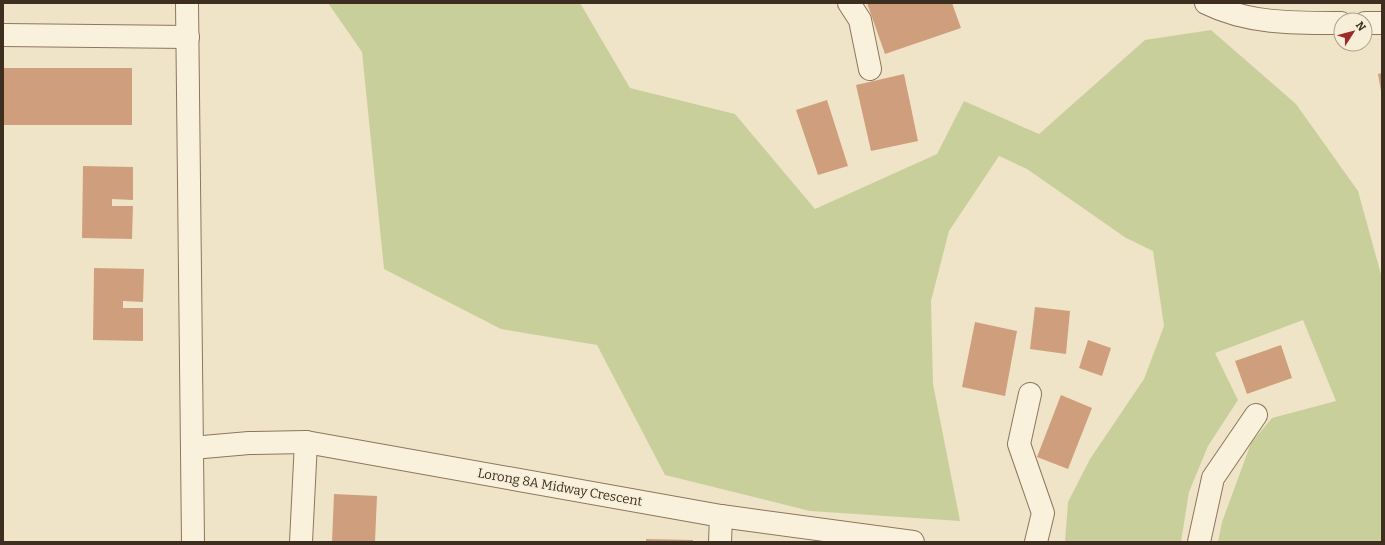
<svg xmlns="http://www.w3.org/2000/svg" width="1385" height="545" font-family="Bitter,serif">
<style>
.green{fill:#c9cf9b}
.building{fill:#cf9f7d}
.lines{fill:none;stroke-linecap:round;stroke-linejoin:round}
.minor-casing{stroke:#8d765c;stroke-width:24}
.minor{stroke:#faf1dc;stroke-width:22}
.labels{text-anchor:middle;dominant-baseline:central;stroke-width:3;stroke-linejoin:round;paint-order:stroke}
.street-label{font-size:13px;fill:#3d2e20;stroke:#f7eed8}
</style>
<rect width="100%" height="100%" fill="#f0e4c8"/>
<!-- green -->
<polygon class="green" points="328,3 580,3 630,88 735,114 815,209 937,154 964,101 1039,134 1145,40 1211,30 1296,104 1358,191 1382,278 1382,542 1218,542 1222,522 1251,443 1272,418 1336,401 1303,320 1215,353 1238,400 1208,446 1189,492 1181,542 1065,542 1068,502 1090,459 1144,379 1164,326 1153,251 1126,238 1027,169 999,156 949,231 931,301 933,384 960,521 810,511 665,475 597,345 501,329 384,269 362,52"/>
<!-- building -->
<g class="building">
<polygon points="867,3 952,3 961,28 885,54"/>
<rect x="3" y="68" width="129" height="57"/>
<polygon points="1382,73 1382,91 1381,91 1378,74"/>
<polygon points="904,74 918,141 871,151 856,85"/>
<polygon points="827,100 848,166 818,175 796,110"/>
<polygon points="83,166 133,167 133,200 112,199 112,206 133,206 132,239 82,238"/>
<polygon points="94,268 144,269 143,302 123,301 123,308 143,308 143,341 93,340"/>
<polygon points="1035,307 1070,311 1066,354 1030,349"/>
<polygon points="975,322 1017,331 1005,396 962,387"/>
<polygon points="1088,340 1111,348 1102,376 1079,368"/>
<polygon points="1281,345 1292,378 1247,394 1235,361"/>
<polygon points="1061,395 1092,408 1068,469 1037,457"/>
<polygon points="334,494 377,496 375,542 332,542"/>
<polygon points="646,539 693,540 693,542 646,542"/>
</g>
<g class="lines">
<defs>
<g id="minor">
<polyline points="187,3 193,542"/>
<polyline points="849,3 860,20 870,69"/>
<path d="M1206,3C1248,24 1295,23 1341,23"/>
<polyline points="1365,23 1382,23"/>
<polyline points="3,35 188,37"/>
<polyline points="1030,394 1019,444 1043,513 1036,542"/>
<polyline points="192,448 249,443 306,442 721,516 913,542"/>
<polyline points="301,542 306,442"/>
<polyline points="720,542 721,516"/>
<polyline points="1199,542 1213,478 1256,415"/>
</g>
</defs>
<!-- minor casing -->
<use href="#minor" class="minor-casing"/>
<!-- minor -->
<use href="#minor" class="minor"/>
</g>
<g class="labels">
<!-- street labels -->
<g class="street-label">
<text transform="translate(560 487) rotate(10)">Lorong 8A Midway Crescent</text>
</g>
</g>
<!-- border -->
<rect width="1385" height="545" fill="none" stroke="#3d2e20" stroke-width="8"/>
<!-- north arrow -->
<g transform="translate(1353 32) rotate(54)"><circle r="19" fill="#f7eed8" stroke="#ada18e"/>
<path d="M0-3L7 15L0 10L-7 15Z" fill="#9e2a2b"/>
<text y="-6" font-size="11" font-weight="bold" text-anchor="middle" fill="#3d2e20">N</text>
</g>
</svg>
